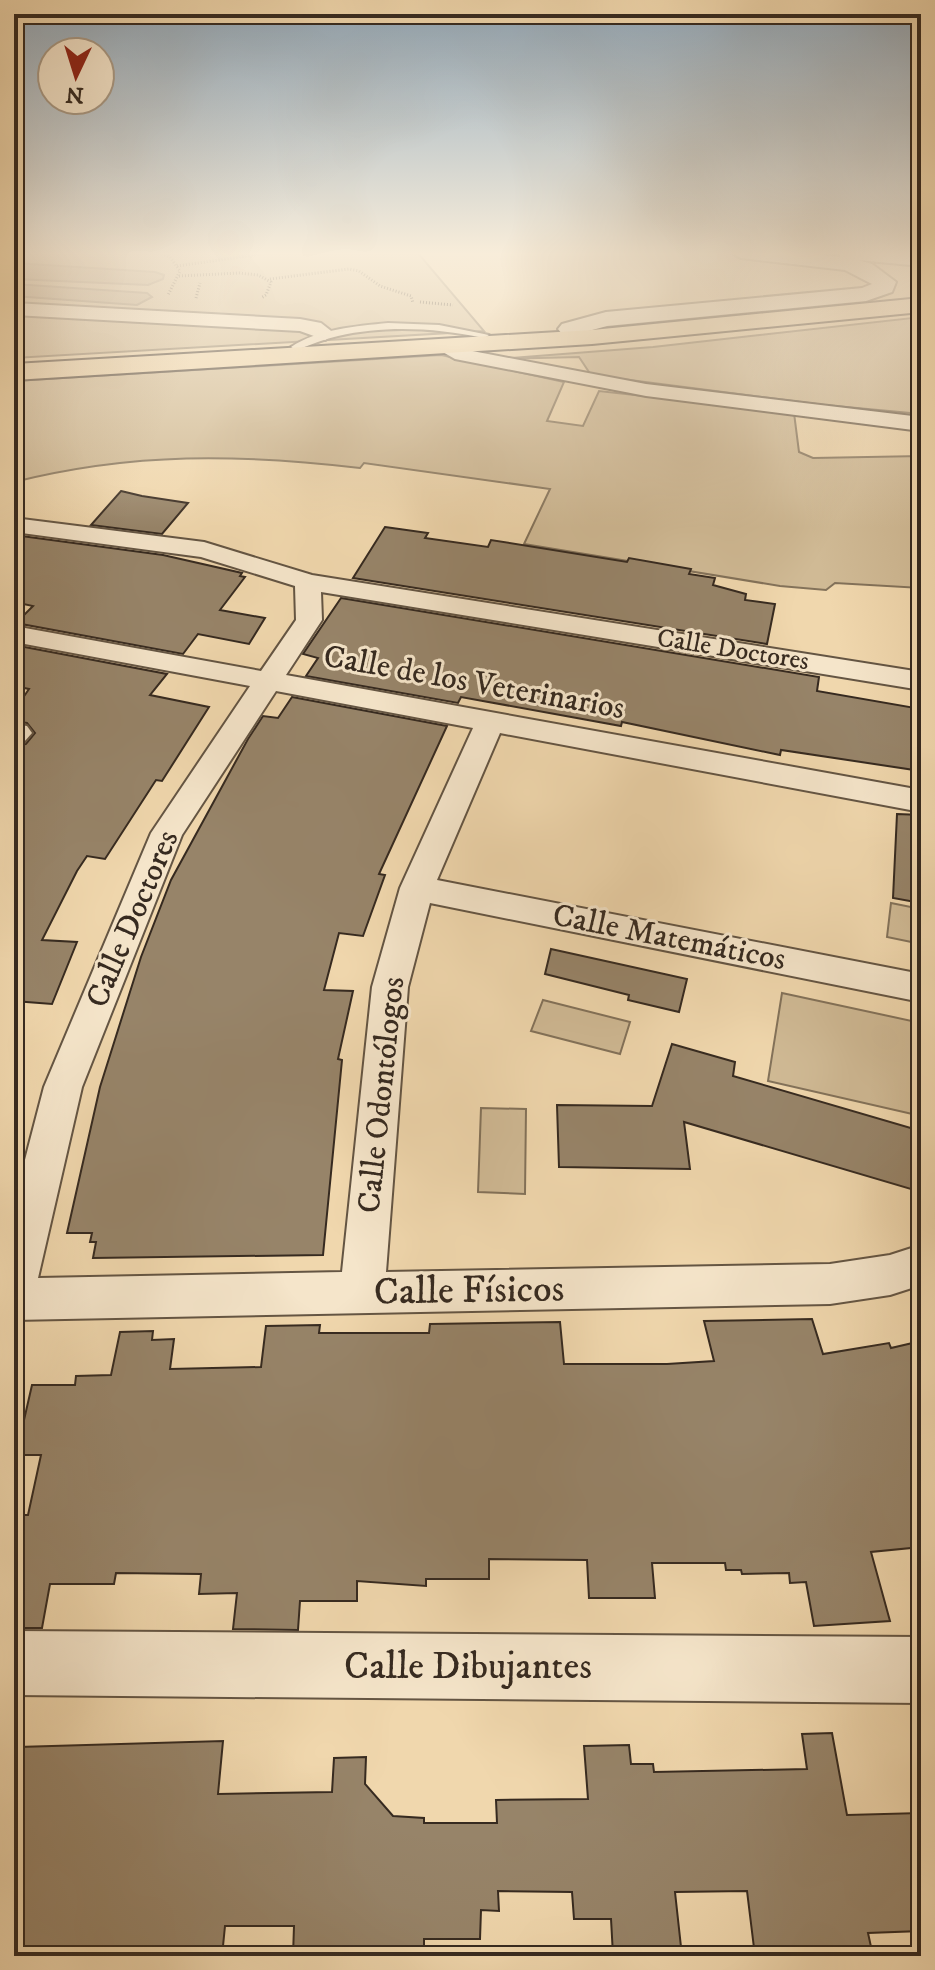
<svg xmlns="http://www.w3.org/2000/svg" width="935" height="1970" font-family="'IM FELL DW Pica',serif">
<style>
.green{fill:#d0ba95;stroke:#83725a;stroke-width:2}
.water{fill:#b19c7d;stroke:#806e58;stroke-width:2}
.building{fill:#978469;stroke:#362a20;stroke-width:2}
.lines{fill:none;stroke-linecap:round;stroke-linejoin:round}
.service-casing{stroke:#645543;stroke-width:4}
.minor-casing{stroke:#645543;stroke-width:4}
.tertiary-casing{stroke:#645543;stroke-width:4}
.primary-casing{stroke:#362a20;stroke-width:4}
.path{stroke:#362a20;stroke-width:3;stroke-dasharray:1 2;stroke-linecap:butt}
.service{fill:#f5e5ca;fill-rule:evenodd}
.minor{fill:#f5e5ca;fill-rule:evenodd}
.tertiary{fill:#f5e5ca;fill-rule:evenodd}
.primary{fill:#f0d7ad;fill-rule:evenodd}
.labels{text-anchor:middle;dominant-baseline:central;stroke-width:6;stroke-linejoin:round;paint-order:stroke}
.far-street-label{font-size:26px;fill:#362a20;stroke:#f5e5ca}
.street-label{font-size:32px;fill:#362a20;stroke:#f5e5ca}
.near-street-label{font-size:38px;fill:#362a20;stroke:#f5e5ca}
</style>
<rect width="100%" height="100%" fill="#f0d7ad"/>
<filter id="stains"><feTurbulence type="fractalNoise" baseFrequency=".0025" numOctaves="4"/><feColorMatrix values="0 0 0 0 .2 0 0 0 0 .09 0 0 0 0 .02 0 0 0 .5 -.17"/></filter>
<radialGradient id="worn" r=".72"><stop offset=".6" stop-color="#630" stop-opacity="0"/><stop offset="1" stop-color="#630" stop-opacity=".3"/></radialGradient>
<!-- green -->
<g class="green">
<polygon points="14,252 417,252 484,331 14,358"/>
<polygon points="921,317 921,414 825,405 591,375 579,357 499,359 653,347"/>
<path d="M441,355L564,382L547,421L583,426L599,391L794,413L799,452L813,458L921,456V588L835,583L826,590L780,586L524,544L550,489L364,463L360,468C238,454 134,452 14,482V381Z"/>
<polygon points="891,903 921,909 921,944 887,937"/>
<polygon points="782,993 921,1023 921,1116 768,1081"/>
<polygon points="543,1000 630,1022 620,1054 531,1031"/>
<polygon points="481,1108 526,1109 525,1194 478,1192"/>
</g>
<!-- water -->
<g class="water">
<polygon points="14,263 155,272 164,275 163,279 148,285 15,279"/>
<polygon points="14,284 147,293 152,297 137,305 14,296"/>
</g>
<!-- building -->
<g class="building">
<polygon points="121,491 142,496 188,503 162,534 91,525"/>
<polygon points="385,527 428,533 425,538 488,547 491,540 627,562 629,558 691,569 689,574 715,578 713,585 746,594 745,600 775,604 767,644 353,578"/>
<polygon points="14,535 163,555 242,573 240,576 245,577 220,610 265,618 249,644 198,634 183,654 16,623 33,606 14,602"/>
<polygon points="341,598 819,677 817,691 921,709 921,771 781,750 780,755 622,722 621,726 461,697 458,703 306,676 318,658 303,654"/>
<polygon points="14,645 167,674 150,695 209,707 162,781 156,780 105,859 87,856 77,871 42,940 77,942 52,1004 14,1001 14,748 26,744 35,733 27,723 14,721 14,711 29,689 14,686"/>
<polygon points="292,697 447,726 379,874 385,875 363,936 339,933 324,990 353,991 338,1059 342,1060 323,1255 93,1258 96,1242 90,1242 92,1233 67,1233 100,1087 141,957 171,880 248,739 263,716 278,718"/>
<polygon points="897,814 921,815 921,903 893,898"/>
<polygon points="551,949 687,979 679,1012 628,1000 629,995 545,974"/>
<polygon points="672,1044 735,1062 733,1076 921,1131 921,1192 684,1122 690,1169 559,1167 557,1105 652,1106"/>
<polygon points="812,1319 823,1354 889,1343 891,1348 921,1341 921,1547 871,1552 890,1621 814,1626 806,1582 790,1583 789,1573 742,1574 741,1570 726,1570 725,1563 652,1563 655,1598 589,1598 587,1560 489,1559 489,1579 426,1579 426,1586 357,1581 357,1601 300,1601 298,1630 233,1629 237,1593 199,1594 201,1574 116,1573 114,1584 50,1584 42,1628 14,1628 14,1515 28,1515 41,1455 16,1455 32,1385 75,1385 76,1376 111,1375 120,1332 153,1331 152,1340 174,1339 170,1369 261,1367 266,1326 320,1325 319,1333 429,1333 430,1324 560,1322 564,1364 667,1364 714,1361 704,1321"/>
<polygon points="832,1733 847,1815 921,1813 921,1931 868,1933 873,1956 755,1956 747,1891 675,1892 682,1956 613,1955 611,1919 574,1919 572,1892 498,1891 499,1911 481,1910 480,1939 424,1939 424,1956 293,1956 294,1926 225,1926 222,1956 14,1956 14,1770 18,1747 223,1741 218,1794 332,1792 334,1758 366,1757 365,1784 393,1816 424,1818 424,1823 497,1823 496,1800 588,1799 584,1746 629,1745 631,1764 653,1764 654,1772 807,1769 802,1734"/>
</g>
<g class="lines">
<defs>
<path id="service" d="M388,323L439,325L489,335L484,338C436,328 386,325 338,336C324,339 310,345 296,350L291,347C318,329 357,326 388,323Z"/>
<g id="minor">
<polygon points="14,303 300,319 321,323 335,334 325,340 300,331 14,315"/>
<polygon points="444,341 467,350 646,384 921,417 921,431 646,396 455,359 434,347"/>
<path d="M14,518L204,542L312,575L921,672V690L321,592L322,620L286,675L921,790V812L500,733L437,880L921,974V1002L430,903L408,987L386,1272L830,1264L890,1255L921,1245V1285L890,1295L830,1304L14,1320V1202L44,1087L151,833L250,686L14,642V626L261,671L296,620L295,586L201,557L14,532ZM276,691L473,728L400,888L372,987L342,1272L38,1278L82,1087L182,835Z"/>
<polygon points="14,724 27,726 32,733 24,742 14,745"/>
</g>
<g id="tertiary">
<polygon points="730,252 800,252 840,257 838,252 921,254 921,266 858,260 872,264 896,282 892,292 866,301 607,326 570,336 562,334 558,329 562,324 606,312 862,288 872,284 845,270 741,258"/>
<polygon points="14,1631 921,1637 921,1703 14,1695"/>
</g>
<polygon id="primary" points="921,298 921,312 592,344 14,380 14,364 592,330"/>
</defs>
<!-- service casing -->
<use href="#service" class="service-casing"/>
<!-- minor casing -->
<use href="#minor" class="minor-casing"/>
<!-- tertiary casing -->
<use href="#tertiary" class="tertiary-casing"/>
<!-- primary casing -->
<use href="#primary" class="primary-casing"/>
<!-- path -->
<g class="path">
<polyline points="156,252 170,257 180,271 168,295"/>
<polyline points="177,266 275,252"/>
<polyline points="179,276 239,273 258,275 271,282 266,295 261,298"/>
<polyline points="270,279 349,269 359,271 380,286 411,296 413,303"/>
<polyline points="196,298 200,283"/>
<polyline points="420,302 453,305"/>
</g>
<!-- service -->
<use href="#service" class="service"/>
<!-- minor -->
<use href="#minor" class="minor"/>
<!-- tertiary -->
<use href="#tertiary" class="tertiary"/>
<!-- primary -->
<use href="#primary" class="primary"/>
</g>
<!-- sky -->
<linearGradient id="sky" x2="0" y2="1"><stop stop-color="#92aabd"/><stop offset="0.48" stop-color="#f8edda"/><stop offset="1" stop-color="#f8edda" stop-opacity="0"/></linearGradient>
<rect width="935" height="528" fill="url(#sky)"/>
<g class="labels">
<!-- far-street labels -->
<g class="far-street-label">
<text transform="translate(733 650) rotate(9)">Calle Doctores</text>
</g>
<!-- street labels -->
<g class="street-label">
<text transform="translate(474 683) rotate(10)">Calle de los Veterinarios</text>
<text transform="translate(133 919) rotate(-67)">Calle Doctores</text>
<text transform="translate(669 938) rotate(11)">Calle Matemáticos</text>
<text transform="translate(382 1095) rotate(-84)">Calle Odontólogos</text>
</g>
<!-- near-street labels -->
<g class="near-street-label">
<text transform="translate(469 1291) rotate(-1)">Calle Físicos</text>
<text x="468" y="1667">Calle Dibujantes</text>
</g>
</g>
<!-- margin -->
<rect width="935" height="1970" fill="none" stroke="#f0d7ad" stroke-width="48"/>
<rect x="16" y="16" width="903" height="1938" fill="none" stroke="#362a20" stroke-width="4"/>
<rect x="24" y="24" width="887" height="1922" fill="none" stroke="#362a20" stroke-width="2"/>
<!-- north arrow -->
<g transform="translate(76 76) rotate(184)"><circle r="38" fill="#f5e5ca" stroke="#a99a86" stroke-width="2"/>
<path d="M0-6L14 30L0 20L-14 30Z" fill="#8f2418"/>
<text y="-12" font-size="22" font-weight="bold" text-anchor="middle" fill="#362a20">N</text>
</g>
<rect width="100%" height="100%" filter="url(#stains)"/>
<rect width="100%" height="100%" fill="url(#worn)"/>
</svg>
